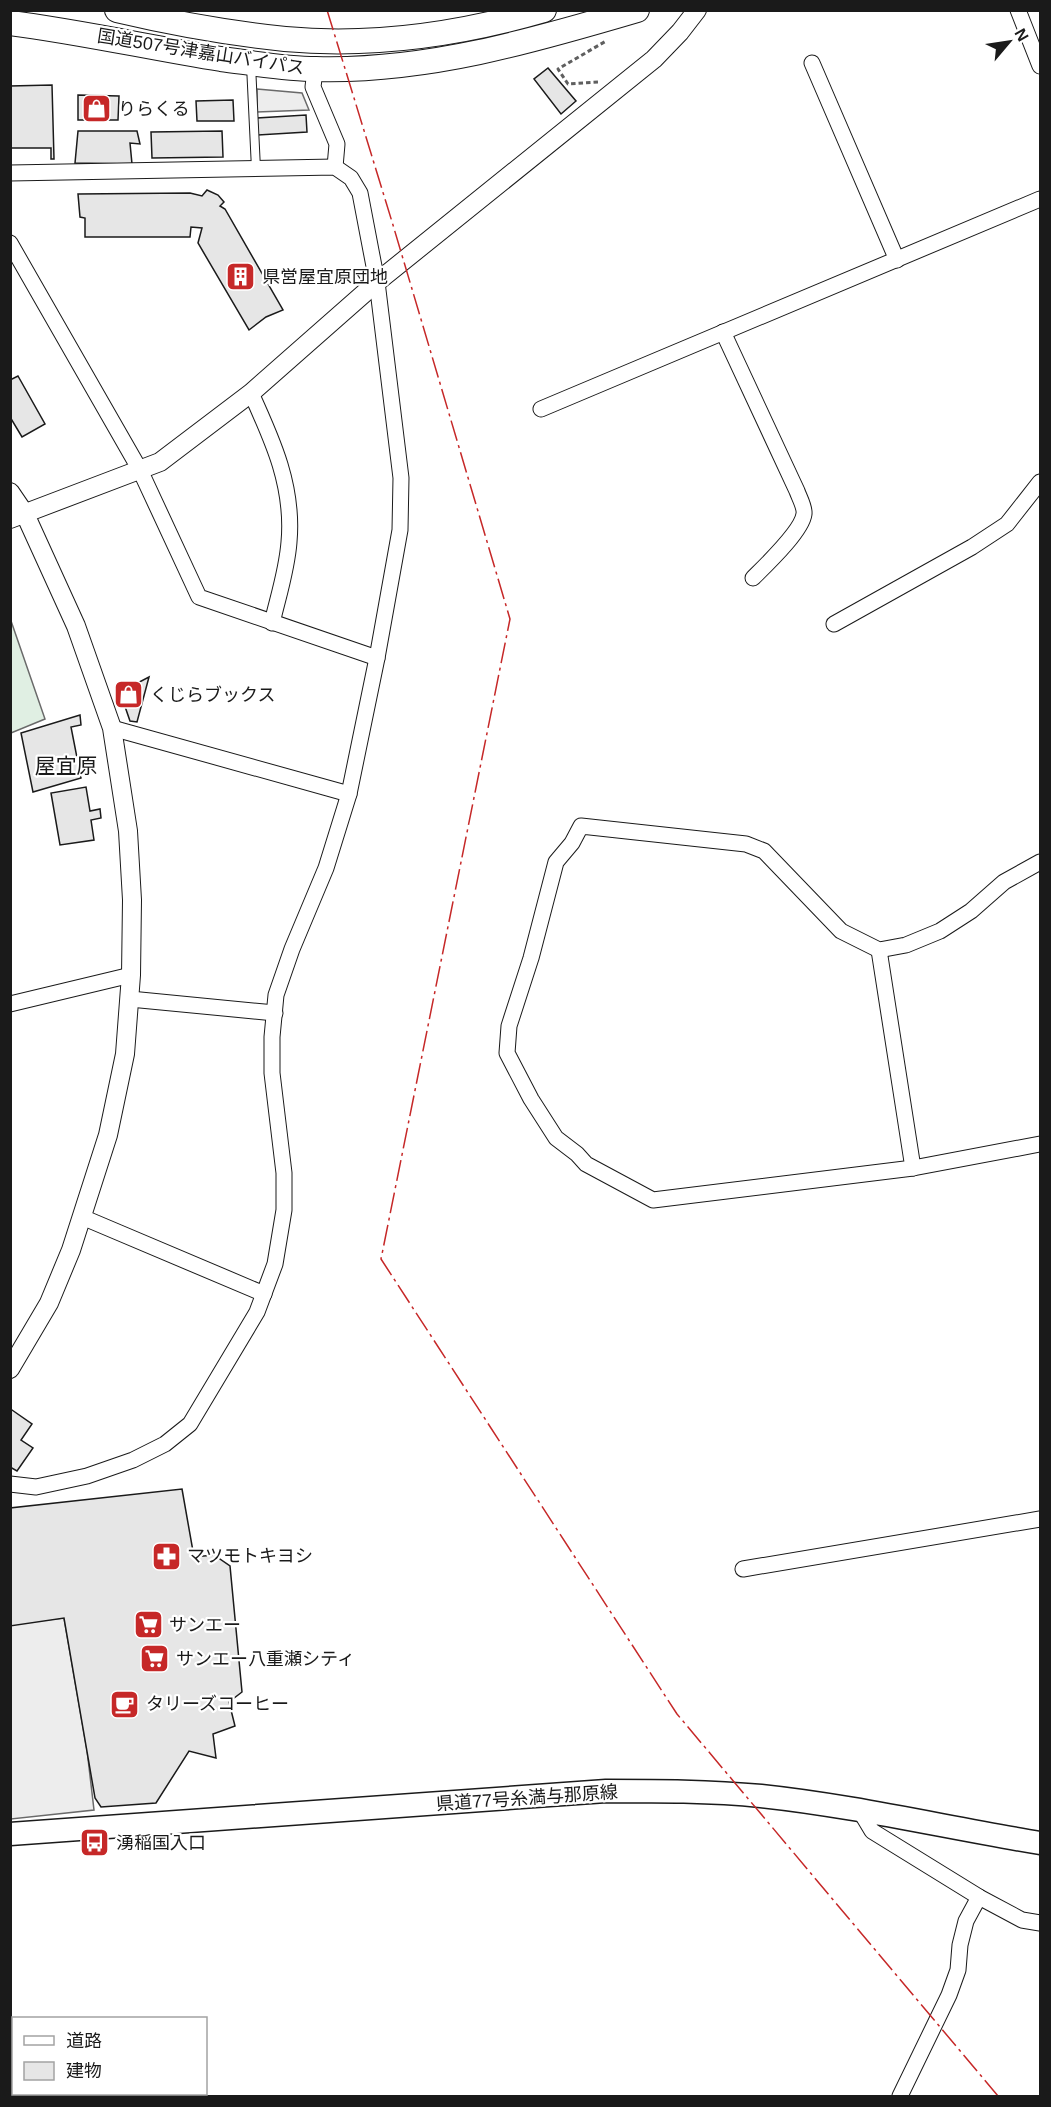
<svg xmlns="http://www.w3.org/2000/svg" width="1051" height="2107" font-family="Arial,'Noto Sans JP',sans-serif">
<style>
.green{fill:#e0efe3;stroke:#6a6a6a;stroke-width:1.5}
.parking{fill:#ededed;stroke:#6a6a6a;stroke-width:1.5}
.building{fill:#e6e6e6;stroke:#1a1a1a;stroke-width:1.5}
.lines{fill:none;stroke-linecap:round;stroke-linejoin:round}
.service-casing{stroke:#1a1a1a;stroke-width:10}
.minor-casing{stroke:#1a1a1a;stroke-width:17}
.tertiary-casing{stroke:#1a1a1a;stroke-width:20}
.primary-casing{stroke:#1a1a1a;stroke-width:25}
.trunk-casing{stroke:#1a1a1a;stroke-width:26}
.path{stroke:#5f5f5f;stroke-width:3;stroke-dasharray:4.5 3;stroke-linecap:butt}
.service{stroke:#fff;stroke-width:8}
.minor{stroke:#fff;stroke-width:15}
.tertiary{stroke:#fff;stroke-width:18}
.primary{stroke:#fff;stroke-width:22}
.trunk{stroke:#fff;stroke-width:24}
.power{stroke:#c62828;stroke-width:1.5;stroke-dasharray:21 4.5 3 4.5;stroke-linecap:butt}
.labels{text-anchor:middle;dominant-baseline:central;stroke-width:4.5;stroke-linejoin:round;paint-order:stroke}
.street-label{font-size:18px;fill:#1a1a1a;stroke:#fff}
.poi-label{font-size:18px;fill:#1a1a1a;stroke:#fff;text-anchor:start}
.quarter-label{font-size:21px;fill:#1a1a1a;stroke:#fff}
</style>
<rect width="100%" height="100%" fill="#fff"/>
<!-- green -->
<polygon class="green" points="10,618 45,719 11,733 10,733"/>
<!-- parking -->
<g class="parking">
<polygon points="257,89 302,93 309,110 257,112"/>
<polygon points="64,1618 87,1750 94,1810 11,1819 10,1624"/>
</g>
<!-- building -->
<g class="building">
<polygon points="548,68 576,101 561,114 534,79"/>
<polygon points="52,85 54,159 51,159 51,148 10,148 10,86"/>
<polygon points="78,95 119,96 118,120 78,120"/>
<polygon points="233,100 234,121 197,121 196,101"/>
<polygon points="306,115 307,132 258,135 257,118"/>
<polygon points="78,131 137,131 140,144 130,143 132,164 75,163"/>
<polygon points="222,131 223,157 152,158 151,132"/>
<polygon points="207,190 218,195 224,202 220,206 225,209 283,310 266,317 249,330 198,243 202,228 191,227 190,237 85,237 85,218 80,217 78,194 190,193 202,196"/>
<polygon points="18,376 45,424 22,437 10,417 10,380"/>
<polygon points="149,677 137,722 130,721 120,692"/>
<polygon points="80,715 81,725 71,727 81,778 33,792 21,733"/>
<polygon points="86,787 90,811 100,809 101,818 91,820 94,840 60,845 51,793"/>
<polygon points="12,1410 32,1424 21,1440 33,1448 17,1471 10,1467 10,1412"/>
<polygon points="182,1489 194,1557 214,1555 230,1566 242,1692 229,1702 235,1726 213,1734 216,1758 189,1751 156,1803 101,1807 95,1798 64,1618 10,1626 10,1508"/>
</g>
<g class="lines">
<defs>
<polyline id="service" points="251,65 256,169"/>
<g id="minor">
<polyline points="1018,10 1040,66"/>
<polyline points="812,63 897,260"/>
<polyline points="315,70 313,87 337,144 335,167"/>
<polyline points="10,173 335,167 351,178 360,193 377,282 401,478 400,530 377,658 349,794 326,868 292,949 276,995 272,1037 272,1073 284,1173 284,1210 275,1264 257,1312 190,1424 165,1444 133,1460 87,1476 36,1487 10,1484"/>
<polyline points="10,243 140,470 199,597 377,658"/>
<path d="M723,332L797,491C799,497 805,507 804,514C802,531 766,565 753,578"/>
<path d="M251,393C273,441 294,487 289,542C287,570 278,597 272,623"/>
<polyline points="541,409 1040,199"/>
<polyline points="834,624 972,547 1007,524 1040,482"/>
<polyline points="112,728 349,794"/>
<polyline points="1040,862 1004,882 971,911 940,931 906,945 879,950 841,931 764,851 746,844 581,826 572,843 556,862 531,958 509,1026 507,1053 531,1099 556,1138 577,1154 586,1164 653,1200 913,1168 1040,1144"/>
<polyline points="879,950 913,1168"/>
<polyline points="130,999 275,1013"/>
<polyline points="10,1004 131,975"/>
<polyline points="82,1217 264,1294"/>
<polyline points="743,1569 1040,1519"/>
<polyline points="860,1811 872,1831 979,1897 1022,1920 1040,1923"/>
<polyline points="900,2096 949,1995 958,1970 960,1945 966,1921 979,1897"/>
</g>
<g id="tertiary">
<polyline points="10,492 25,514 76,626 112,728 128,831 132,900 131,975 125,1054 108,1135 71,1250 49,1303 10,1369"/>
<polyline points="10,519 160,462 251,393 377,282 654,59 680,32 697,10"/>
</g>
<path id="primary" d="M10,1834L606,1791C658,1791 710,1791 761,1796C855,1806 948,1828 1040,1843"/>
<g id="trunk">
<path d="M117,10C172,23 228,33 285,39C371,47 461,34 544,10"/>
<path d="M10,23C81,32 151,48 221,59C252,63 285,69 316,69C426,72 532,41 637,10"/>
</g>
</defs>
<!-- service casing -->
<use href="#service" class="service-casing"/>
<!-- minor casing -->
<use href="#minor" class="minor-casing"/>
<!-- tertiary casing -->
<use href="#tertiary" class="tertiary-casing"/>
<!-- primary casing -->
<use href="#primary" class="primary-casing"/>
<!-- trunk casing -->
<use href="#trunk" class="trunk-casing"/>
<!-- path -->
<polyline class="path" points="598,82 568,84 558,69 606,41"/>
<!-- service -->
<use href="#service" class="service"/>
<!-- minor -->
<use href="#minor" class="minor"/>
<!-- tertiary -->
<use href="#tertiary" class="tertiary"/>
<!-- primary -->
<use href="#primary" class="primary"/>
<!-- trunk -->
<use href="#trunk" class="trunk"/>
<!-- power -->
<polyline class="power" points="327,10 393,225 510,619 381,1259 677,1714 998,2096"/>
</g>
<!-- icons -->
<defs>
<symbol id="shop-square" viewBox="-11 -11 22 22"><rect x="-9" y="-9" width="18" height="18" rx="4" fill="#c62828" stroke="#fff"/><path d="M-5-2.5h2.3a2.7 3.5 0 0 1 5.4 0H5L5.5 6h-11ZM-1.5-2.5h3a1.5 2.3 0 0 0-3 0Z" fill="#fff"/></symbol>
<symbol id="building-square" viewBox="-11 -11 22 22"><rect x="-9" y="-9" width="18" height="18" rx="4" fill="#c62828" stroke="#fff"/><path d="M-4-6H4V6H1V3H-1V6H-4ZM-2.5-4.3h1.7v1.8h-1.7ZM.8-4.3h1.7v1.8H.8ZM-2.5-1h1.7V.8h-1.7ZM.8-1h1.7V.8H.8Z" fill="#fff"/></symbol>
<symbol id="pharmacy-square" viewBox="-11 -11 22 22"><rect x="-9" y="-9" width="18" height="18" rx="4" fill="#c62828" stroke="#fff"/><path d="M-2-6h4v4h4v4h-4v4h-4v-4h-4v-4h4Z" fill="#fff"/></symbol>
<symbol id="supermarket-square" viewBox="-11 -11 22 22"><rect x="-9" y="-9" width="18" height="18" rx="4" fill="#c62828" stroke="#fff"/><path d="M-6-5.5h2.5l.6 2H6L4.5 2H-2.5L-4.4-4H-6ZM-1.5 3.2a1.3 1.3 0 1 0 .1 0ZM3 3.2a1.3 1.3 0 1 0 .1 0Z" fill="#fff"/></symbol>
<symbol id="cafe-square" viewBox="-11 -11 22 22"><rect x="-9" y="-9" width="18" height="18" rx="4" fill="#c62828" stroke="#fff"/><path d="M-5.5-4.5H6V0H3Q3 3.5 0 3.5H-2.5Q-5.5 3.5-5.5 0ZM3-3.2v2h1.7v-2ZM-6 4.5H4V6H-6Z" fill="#fff"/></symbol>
<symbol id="bus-square" viewBox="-11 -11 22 22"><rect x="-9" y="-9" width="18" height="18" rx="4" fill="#c62828" stroke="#fff"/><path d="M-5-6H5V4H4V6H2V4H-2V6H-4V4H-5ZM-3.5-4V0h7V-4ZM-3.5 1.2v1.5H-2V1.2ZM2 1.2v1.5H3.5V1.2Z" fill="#fff"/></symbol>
</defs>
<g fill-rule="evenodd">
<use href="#shop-square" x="80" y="92" width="33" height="33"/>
<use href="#building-square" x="224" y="260" width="33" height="33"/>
<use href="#shop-square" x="112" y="678" width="33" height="33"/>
<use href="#pharmacy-square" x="150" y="1540" width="33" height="33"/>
<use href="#supermarket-square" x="132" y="1608" width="33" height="33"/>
<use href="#supermarket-square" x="138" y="1642" width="33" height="33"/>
<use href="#cafe-square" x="108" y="1688" width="33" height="33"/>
<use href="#bus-square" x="78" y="1826" width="33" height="33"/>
</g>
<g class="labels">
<!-- street labels -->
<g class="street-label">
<text transform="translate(201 52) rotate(9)">国道507号津嘉山バイパス</text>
<text transform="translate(527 1798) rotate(-4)">県道77号糸満与那原線</text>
</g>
<!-- poi labels -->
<g class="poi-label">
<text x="118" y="109">りらくる</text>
<text x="262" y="277">県営屋宜原団地</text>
<text x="150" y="695">くじらブックス</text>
<text x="187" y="1556">マツモトキヨシ</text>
<text x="169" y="1625">サンエー</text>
<text x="176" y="1659">サンエー八重瀬シティ</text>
<text x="146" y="1704">タリーズコーヒー</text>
<text x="116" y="1843">湧稲国入口</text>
</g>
<!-- quarter labels -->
<g class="quarter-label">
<text x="66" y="765">屋宜原</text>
</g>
</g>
<!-- border -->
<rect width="1051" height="2107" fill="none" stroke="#1a1a1a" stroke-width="24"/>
<!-- legend -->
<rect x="12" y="2017" width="195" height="78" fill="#ffffff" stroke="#a3a3a3" stroke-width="1.5"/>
<rect x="24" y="2036" width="30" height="9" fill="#ffffff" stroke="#a3a3a3" stroke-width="1.5"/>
<text x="66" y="2047" font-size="18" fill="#1a1a1a">道路</text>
<rect x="24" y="2062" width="30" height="18" fill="#e6e6e6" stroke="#a3a3a3" stroke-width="1.5"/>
<text x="66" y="2077" font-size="18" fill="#1a1a1a">建物</text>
<!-- north arrow -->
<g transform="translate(1009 42) rotate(61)" stroke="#ffffff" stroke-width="4.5" paint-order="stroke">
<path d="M0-4.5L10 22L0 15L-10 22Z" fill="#1a1a1a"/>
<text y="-9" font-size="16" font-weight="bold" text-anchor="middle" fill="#1a1a1a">N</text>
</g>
</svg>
